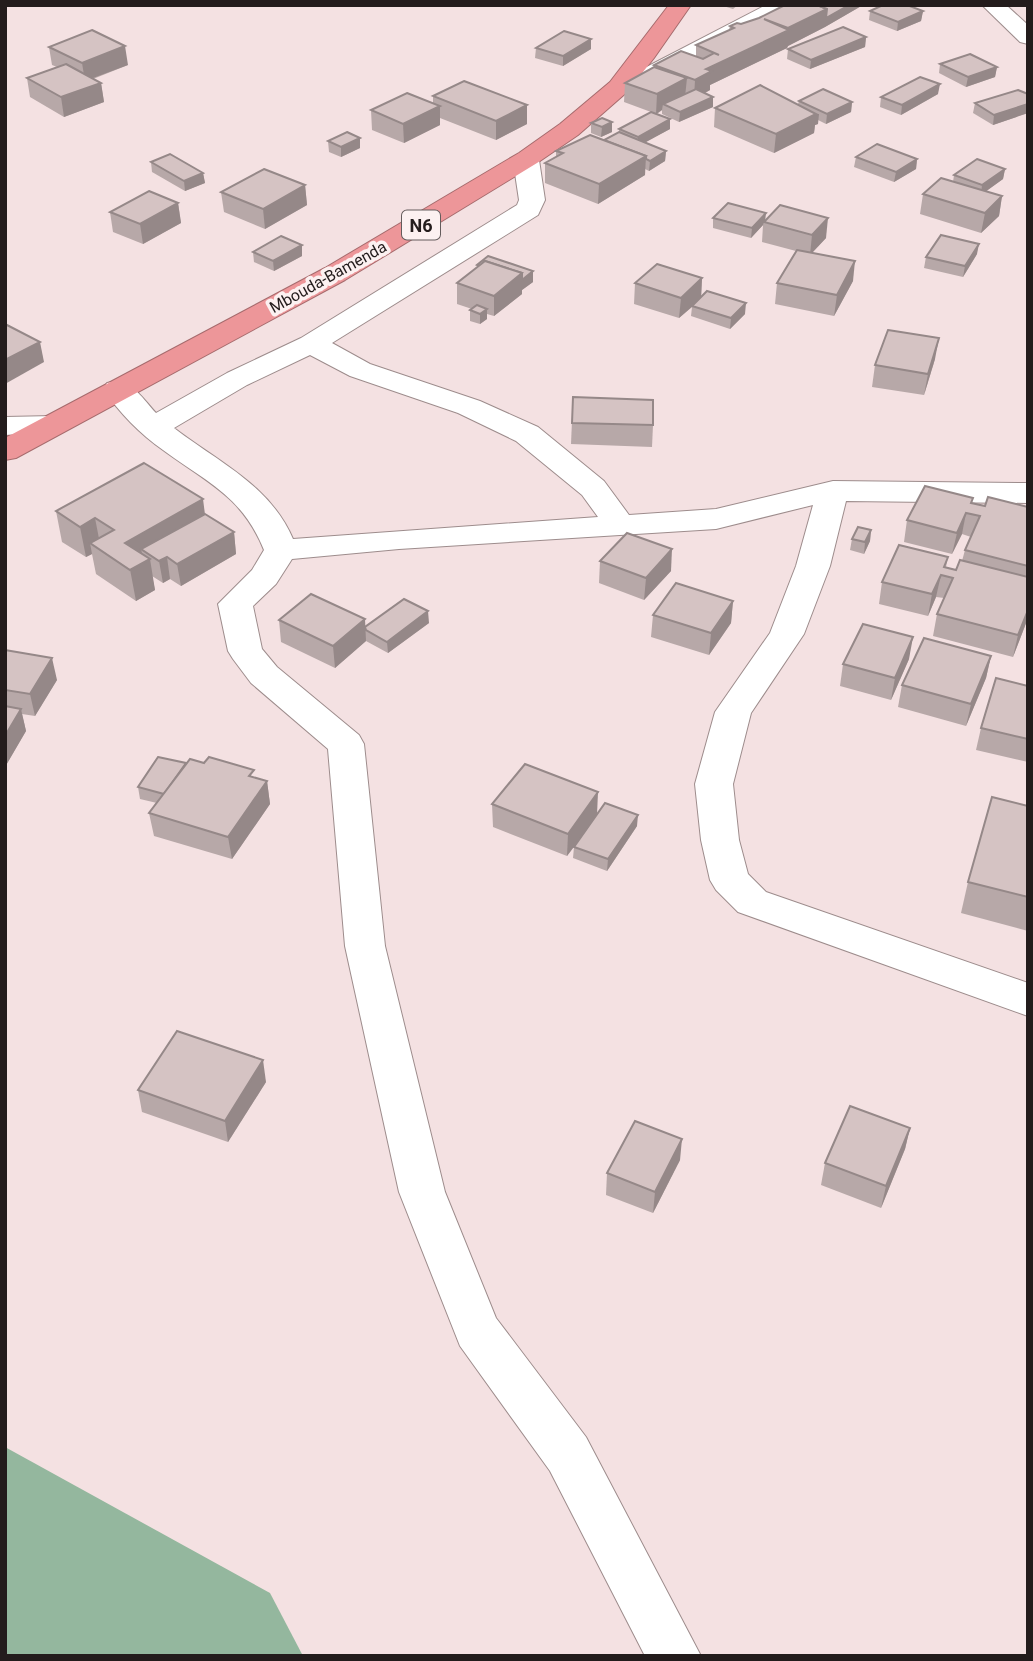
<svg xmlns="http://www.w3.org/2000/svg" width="1033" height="1661" font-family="Roboto,sans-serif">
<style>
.forest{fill:#94b79e}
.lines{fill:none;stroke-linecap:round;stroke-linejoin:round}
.minor-casing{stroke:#9d8c8c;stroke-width:2}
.highway-casing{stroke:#a66b6d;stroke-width:2}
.minor{fill:#fff;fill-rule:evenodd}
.highway{fill:#ed9699;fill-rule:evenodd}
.wall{fill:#b7a8a8}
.shaded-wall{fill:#958888}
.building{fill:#d5c3c3;stroke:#958888;stroke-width:2}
.labels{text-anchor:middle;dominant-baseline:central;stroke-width:7;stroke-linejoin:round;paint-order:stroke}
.far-street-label{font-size:16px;fill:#231c1c;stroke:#fcf1f1}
.shield{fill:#fcf1f1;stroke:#645c5c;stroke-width:2}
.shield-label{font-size:18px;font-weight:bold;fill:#231c1c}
</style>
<rect width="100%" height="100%" fill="#f4e1e2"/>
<!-- forest -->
<polygon class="forest" points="5,1447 270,1593 303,1656 5,1656"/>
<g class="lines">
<defs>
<g id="minor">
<polygon points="766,5 795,5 792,10 651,83 635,83 631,78 635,73"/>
<polygon points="982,5 1006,5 1028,25 1028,44 1020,42"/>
<path d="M526,152L535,155L539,160L545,200L538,215L332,343L370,364L480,401L538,427L604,481L629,515L716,509L833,481L1028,483V503L846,501L830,566L804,634L751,713L733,784L739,840L748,874L766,892L1028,983V1016L738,912L716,890L710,880L701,840L695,784L715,712L770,633L796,566L813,505L716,529L399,549L292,559L276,584L253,606L262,649L277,667L359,735L364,744L385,946L445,1192L496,1318L586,1437L701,1656H645L550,1471L460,1346L399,1192L345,946L328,749L251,683L233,659L228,651L218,604L252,570L264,550C242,496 208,483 163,450C140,434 119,412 103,389L107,383C131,377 141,397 156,413L227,373L301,338L517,205L519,200L513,160L517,155ZM310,355L350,376L458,413L516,441L582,495L598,517L293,539C270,485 218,462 174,428L247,385Z"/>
<polygon points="54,416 65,419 69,425 65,431 5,435 5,417"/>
</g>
<polygon id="highway" points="669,5 691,5 654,58 627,92 578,135 537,163 345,280 16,458 5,460 5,438 325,268 519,153 560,124 610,82"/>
</defs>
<!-- minor casing -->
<use href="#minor" class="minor-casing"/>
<!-- highway casing -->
<use href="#highway" class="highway-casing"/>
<!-- minor -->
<use href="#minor" class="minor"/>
<!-- highway -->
<use href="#highway" class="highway"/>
</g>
<!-- wall -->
<g class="wall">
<polygon points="720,5 738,5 733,9"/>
<polygon points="863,5 825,27 788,46 787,48 710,85 710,90 705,93 713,107 679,122 662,114 662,110 657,114 670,129 645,142 666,151 665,161 649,171 645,169 645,175 598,204 545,183 545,163 556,157 556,151 604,140 619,132 619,129 651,112 624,102 625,83 654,67 654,65 696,56 696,45 729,30 730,26"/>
<polygon points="870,11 923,11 921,21 897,31 869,20"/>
<polygon points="866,37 865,47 810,69 787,59 788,49"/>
<polygon points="49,47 128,65 93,79 101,83 104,102 64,117 30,97 27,78 57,67 52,65"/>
<polygon points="536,48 591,49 563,66 535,58"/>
<polygon points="940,64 997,67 995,77 966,87 939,73"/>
<polygon points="938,94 901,115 880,107 881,97"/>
<polygon points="1028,94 1028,113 993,125 973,113 975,103"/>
<polygon points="433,96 527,124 496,140 440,118 440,125 404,143 372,130 371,110 433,103"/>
<polygon points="799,101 852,102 851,112 826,124 818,120 818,124 815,125 814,133 774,153 714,127 715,108 798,104"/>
<polygon points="612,122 612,132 601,137 591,133 591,123"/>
<polygon points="328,141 360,148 341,157 329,152"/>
<polygon points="856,157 917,159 916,169 894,182 854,167"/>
<polygon points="151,162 203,173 205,183 185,191 152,172"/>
<polygon points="1005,169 1003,179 986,191 1002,196 999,216 981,233 920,214 923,194 953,182 954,175"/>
<polygon points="305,185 307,205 265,229 224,212 221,192"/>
<polygon points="178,203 181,223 143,244 113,232 110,212"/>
<polygon points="713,218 765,220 826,238 812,253 853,281 834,316 775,304 777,283 796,251 762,242 763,225 751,238 713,228"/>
<polygon points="253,252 302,256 274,271 254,262"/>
<polygon points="977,254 963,277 924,268 926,257"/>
<polygon points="477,265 533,282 522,290 522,294 494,316 487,314 487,319 480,324 470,321 470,310 472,309 457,304 457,283 477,267"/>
<polygon points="702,278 701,297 745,314 730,329 691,316 692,307 679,318 634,304 635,283"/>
<polygon points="935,359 924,395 872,387 875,365"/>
<polygon points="573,397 653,425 652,447 571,444"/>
<polygon points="973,498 972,503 985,506 1028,507 1028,618 1013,657 933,636 937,614 944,598 936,597 928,616 879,604 882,582 948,557 946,567 956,570 962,561 965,550 971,537 962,534 952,554 904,542 907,520"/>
<polygon points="56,511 205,514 234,532 236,554 181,586 170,579 163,583 152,576 155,590 136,601 96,574 92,554 86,557 62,542"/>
<polygon points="871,530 870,541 864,554 850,550 852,539"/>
<polygon points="600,561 671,571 644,600 599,583"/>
<polygon points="733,601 731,623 709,655 651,637 653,615"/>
<polygon points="365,619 365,627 429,623 388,653 366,641 335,668 281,642 279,620"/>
<polygon points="5,650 57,680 35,716 22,714 26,731 5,767"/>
<polygon points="991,656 986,678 966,726 898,707 902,685"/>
<polygon points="909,659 891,700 840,686 843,664"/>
<polygon points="1028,686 1028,762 976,750 981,728"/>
<polygon points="186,763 267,781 270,804 232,859 154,836 149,813 157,803 140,799 138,787"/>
<polygon points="492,804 597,813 637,826 607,871 573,858 574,847 567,856 493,827"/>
<polygon points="1028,806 1028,931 961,913 968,882"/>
<polygon points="266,1082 228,1142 142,1112 138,1090"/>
<polygon points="910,1128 905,1149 881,1208 821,1185 825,1163"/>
<polygon points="680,1160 653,1213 606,1195 607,1173"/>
</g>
<!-- shaded-wall -->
<g class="shaded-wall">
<polygon points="849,5 863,5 825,27 788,46 787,48 710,85 710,90 694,99 695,80 706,69 788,31 788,28 827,9"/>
<polygon points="923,11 921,21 897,31 898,22"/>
<polygon points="866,37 865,47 810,69 811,60"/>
<polygon points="591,39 591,49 563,66 563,56"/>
<polygon points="125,46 128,65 85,81 82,63"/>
<polygon points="997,67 995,77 966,87 968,77"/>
<polygon points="687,78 685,97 663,104 662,110 656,114 657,94"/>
<polygon points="101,83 104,102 64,117 61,97"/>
<polygon points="940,84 938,94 901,115 902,105"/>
<polygon points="713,97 713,107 679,122 680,112"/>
<polygon points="852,102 851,112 826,124 827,114"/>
<polygon points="1028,104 1028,113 993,125 994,115"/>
<polygon points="527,105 527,124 496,140 496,121"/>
<polygon points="440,106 440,125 404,143 403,124"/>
<polygon points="816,114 819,114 818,124 815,125 814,133 774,153 776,134"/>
<polygon points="670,119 670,129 637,147 638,137"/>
<polygon points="612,122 612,132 601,137 602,127"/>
<polygon points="360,138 360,148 341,157 341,147"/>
<polygon points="666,151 665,161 649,171 650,161"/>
<polygon points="646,156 645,175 598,204 599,184"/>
<polygon points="917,159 916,169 894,182 896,172"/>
<polygon points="1005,169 1003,179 981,195 982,185"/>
<polygon points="203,173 205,183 185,191 184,181"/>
<polygon points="305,185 307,205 265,229 263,209"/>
<polygon points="1002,196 999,216 981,233 985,213"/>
<polygon points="178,203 181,223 143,244 140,224"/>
<polygon points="766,213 765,222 764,222 763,225 751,238 752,228"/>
<polygon points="828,218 826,238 810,255 812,235"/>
<polygon points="979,244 977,254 963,277 965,266"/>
<polygon points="302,245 302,256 274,271 273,261"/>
<polygon points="855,261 853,281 834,316 837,295"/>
<polygon points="533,271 533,282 522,290 522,294 494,316 494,296 522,273"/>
<polygon points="702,278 701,299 679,318 681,298"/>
<polygon points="746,303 745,314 730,329 731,318"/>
<polygon points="487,309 487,319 480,324 480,314"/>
<polygon points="939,338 935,359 924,395 928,374"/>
<polygon points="40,342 44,362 5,384 5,360"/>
<polygon points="203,499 207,530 141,549 144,562 150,559 155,590 136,601 125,543"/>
<polygon points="966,513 962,534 952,554 957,533"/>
<polygon points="95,518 101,549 90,543 92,554 86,557 80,527"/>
<polygon points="871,530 870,541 864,554 865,542"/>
<polygon points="234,532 236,554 181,586 177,564"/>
<polygon points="672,549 671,571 644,600 646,578"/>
<polygon points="167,557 170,579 163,583 159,561"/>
<polygon points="941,575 936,597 928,616 932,594"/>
<polygon points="733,601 731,623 709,655 711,633"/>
<polygon points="1028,610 1028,618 1013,657 1018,635"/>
<polygon points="428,611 429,623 388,653 387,642"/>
<polygon points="365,619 366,641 335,668 333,646"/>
<polygon points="913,637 909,659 891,700 895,678"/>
<polygon points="991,656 986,678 966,726 971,704"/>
<polygon points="52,658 57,680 35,716 30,694"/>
<polygon points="21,709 26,731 5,767 5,736"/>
<polygon points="267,781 270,804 232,859 228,837"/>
<polygon points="598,792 597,815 567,856 568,834"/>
<polygon points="638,815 637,826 607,871 608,859"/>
<polygon points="263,1060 266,1082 228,1142 225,1121"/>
<polygon points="910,1128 905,1149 881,1208 886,1186"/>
<polygon points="682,1139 680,1160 653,1213 655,1192"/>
</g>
<!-- building -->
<g class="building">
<polygon points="785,5 817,5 827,9 788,28 764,19 789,30 706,69 712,71 695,80 654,65 681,51 703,59 714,53 719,55 696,45 734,28 730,26 737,23 741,24 759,18"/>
<polygon points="817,5 849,5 826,18 827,9"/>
<polygon points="883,5 907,5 923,11 898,22 870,11"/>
<polygon points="843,27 866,37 811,60 788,49"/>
<polygon points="92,30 125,46 82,63 49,47"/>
<polygon points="564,31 591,39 563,56 536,48"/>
<polygon points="970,54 997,67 968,77 940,64"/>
<polygon points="66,64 101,83 61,97 27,78"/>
<polygon points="654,67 687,78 657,94 625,83"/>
<polygon points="920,77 940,84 902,105 881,97"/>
<polygon points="464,81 527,105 496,121 433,96"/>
<polygon points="760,85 816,114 776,134 715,108"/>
<polygon points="696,89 713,97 680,112 663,104"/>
<polygon points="823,89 852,102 827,114 799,101"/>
<polygon points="1018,90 1028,94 1028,104 994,115 975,103"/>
<polygon points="407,93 440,106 403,124 371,110"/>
<polygon points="651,112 670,119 638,137 619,129"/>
<polygon points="602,118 612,122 602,127 591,123"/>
<polygon points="347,132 360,138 341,147 328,141"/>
<polygon points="619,132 666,151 650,161 646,159 646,156 604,140"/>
<polygon points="590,135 646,156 599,184 545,163 563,153 556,151"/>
<polygon points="877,144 917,159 896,172 856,157"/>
<polygon points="170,154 203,173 184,181 151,162"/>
<polygon points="977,159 1005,169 982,185 954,175"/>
<polygon points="264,169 305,185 263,209 221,192"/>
<polygon points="941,178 1002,196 985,213 923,194"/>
<polygon points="149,191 178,203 140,224 110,212"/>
<polygon points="728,203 766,213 752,228 713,218"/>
<polygon points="780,205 828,218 812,235 764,222"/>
<polygon points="941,235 979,244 965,266 926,257"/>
<polygon points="281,236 302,245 273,261 253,252"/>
<polygon points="797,250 855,261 837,295 777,283"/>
<polygon points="488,256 533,271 522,280 522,273 485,261 480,266 477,265"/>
<polygon points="485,261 522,273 494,296 457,283"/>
<polygon points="657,264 702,278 681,298 635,283"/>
<polygon points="707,291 746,303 731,318 692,306"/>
<polygon points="477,305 487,309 480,314 470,310"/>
<polygon points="5,324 40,342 5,360"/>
<polygon points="888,330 939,338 928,374 875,365"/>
<polygon points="573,397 653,400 653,425 572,423"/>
<polygon points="144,463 203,499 125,543 150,559 130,570 90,543 114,530 95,518 80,527 56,511"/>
<polygon points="925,486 973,498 971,503 985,506 988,497 1028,507 1028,566 965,550 980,516 966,513 957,533 907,520"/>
<polygon points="205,514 234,532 177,564 167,557 159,561 141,549"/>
<polygon points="858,527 871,530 865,542 852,539"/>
<polygon points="627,533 672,549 646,578 600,561"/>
<polygon points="899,545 948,557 944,567 956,570 960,560 1028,577 1028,610 1018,635 937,614 953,578 941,575 932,594 882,582"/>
<polygon points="676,583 733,601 711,633 653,615"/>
<polygon points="311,594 365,619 333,646 279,620"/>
<polygon points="404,599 428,611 387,642 366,630 365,627"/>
<polygon points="863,624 913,637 895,678 843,664"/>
<polygon points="924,638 991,656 971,704 902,685"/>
<polygon points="5,650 52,658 30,694 5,690"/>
<polygon points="996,678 1028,686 1028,739 981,728"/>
<polygon points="5,706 21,709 5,736"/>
<polygon points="158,757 186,763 164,794 138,787"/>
<polygon points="209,757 254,770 249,776 267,781 228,837 149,813 190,759 204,763"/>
<polygon points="525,764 598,792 568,834 492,804"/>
<polygon points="992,797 1028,806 1028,897 968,882"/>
<polygon points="605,803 638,815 608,859 574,847"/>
<polygon points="177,1031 263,1060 225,1121 138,1090"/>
<polygon points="850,1106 910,1128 886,1186 825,1163"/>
<polygon points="635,1121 682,1139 655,1192 607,1173"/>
</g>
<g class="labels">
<!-- far-street labels -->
<g class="far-street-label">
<text transform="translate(328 277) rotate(-29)">Mbouda-Bamenda</text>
</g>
<!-- shield labels -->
<rect class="shield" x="402" y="210.5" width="38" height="29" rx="5"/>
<g class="shield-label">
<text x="421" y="225">N6</text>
</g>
</g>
<!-- border -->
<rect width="1033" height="1661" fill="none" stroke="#231c1c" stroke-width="14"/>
</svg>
